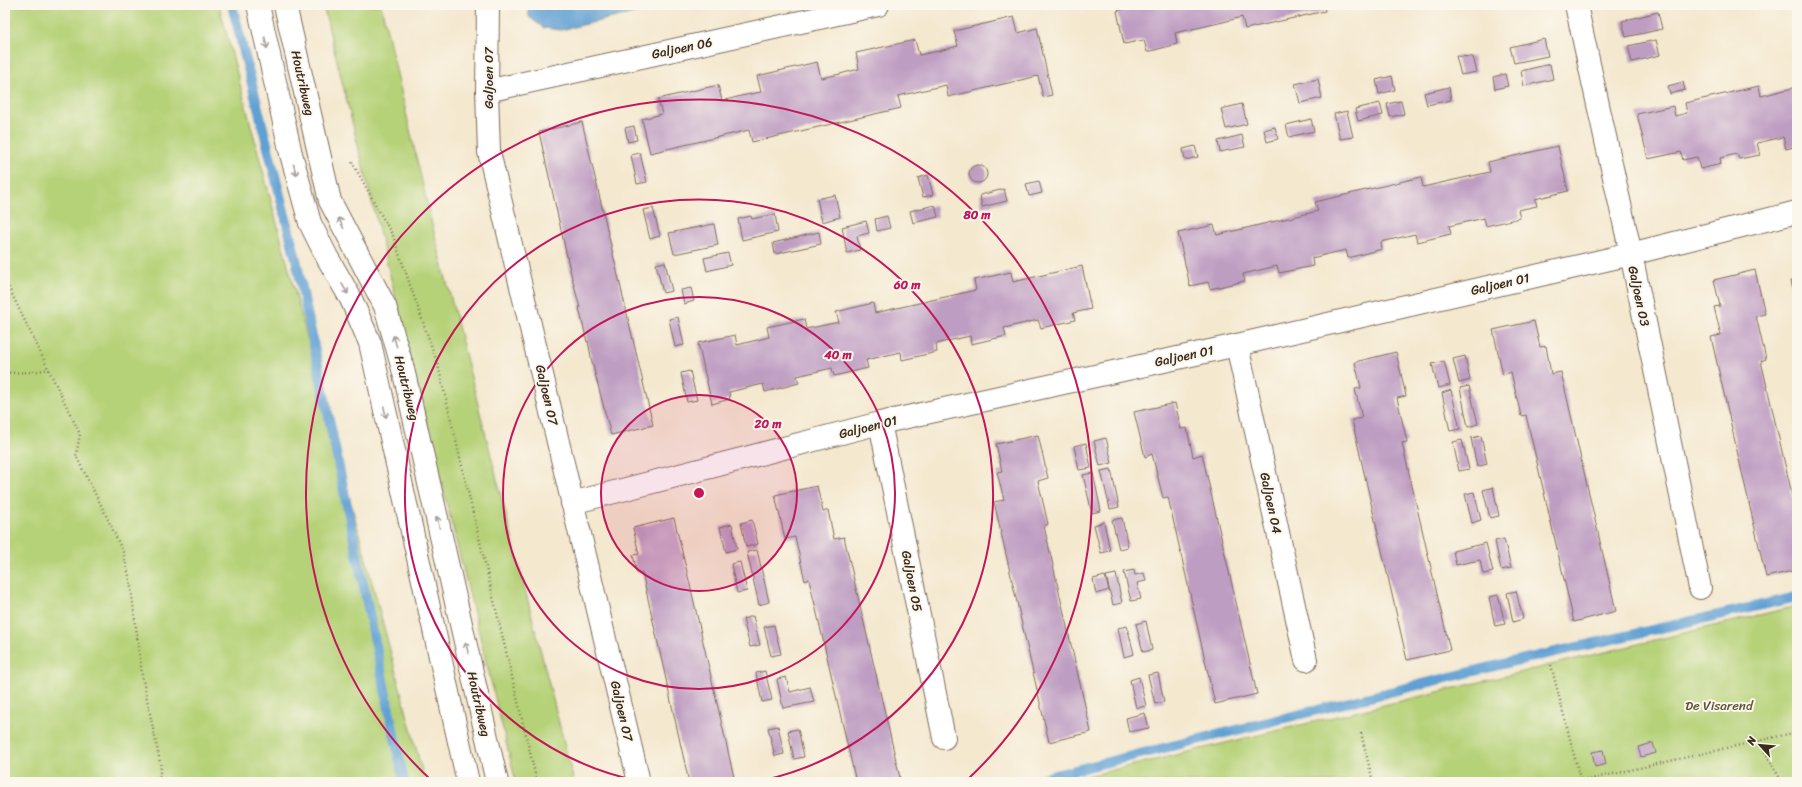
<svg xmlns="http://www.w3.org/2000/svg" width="1802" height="787" font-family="Sriracha,sans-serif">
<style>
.green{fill:#b6d278;stroke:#787e4b}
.water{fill:#60a0d3;stroke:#4e6578}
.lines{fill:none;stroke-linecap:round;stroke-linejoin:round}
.stream{stroke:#60a0d3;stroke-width:10}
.building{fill:#be9dc2}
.minor-casing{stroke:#7c6c5c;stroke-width:24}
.secondary-casing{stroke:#7c6c5c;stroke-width:24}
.path{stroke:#7c6c5c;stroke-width:2.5;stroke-dasharray:1 3;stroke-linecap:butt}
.minor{stroke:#fff;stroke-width:22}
.secondary{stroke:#fff;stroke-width:22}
.oneway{stroke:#a79f9a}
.ring{fill:none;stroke:#c2185b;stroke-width:2}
.labels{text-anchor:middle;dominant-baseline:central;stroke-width:4;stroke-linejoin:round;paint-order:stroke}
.street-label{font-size:13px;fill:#3b2a1e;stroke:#fbf7ec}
.park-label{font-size:13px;fill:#5a5434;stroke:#fbf7ec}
.centre{fill:#c2185b;stroke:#fbf7ec;stroke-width:2}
.ring-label{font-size:12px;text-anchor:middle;font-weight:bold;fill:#c2185b;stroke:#fbf7ec;stroke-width:4;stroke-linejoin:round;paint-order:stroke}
</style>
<rect width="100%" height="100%" fill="#fbf7ec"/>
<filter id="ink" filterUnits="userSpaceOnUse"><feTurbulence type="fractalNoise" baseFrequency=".025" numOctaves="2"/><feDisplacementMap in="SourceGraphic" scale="8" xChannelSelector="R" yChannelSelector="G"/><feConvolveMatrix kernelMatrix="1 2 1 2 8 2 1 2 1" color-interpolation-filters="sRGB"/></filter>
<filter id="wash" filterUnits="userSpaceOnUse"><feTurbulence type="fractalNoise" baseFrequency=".012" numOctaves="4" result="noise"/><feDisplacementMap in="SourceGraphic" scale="16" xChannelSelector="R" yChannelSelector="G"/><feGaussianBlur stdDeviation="0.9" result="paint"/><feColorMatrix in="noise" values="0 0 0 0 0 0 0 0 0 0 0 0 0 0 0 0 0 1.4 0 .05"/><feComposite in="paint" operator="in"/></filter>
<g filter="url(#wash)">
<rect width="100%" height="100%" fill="#f4e8cf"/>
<!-- green -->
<g class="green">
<polygon points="5,5 219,5 425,782 5,782"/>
<polygon points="323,5 381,5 430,216 574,782 516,782"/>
<polygon points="1797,606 1797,782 1063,782"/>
</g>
<!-- water -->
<polygon class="water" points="668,5 561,30 544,28 529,17 528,6"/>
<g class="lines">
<!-- stream -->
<g class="stream">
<polyline points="232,5 296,259 404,782"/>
<polyline points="1044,782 1043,778 1511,662 1797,597"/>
</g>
</g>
<g id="blocks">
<!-- building -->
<g class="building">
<polygon points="1136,5 1324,5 1325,11 1245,29 1242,17 1223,22 1175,33 1177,44 1147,52 1144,40 1124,44 1117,11"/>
<polygon points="1658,12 1662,29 1626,37 1622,21"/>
<polygon points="1014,17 1018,33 1037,28 1052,95 1043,97 1038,76 948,97 946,85 898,96 901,108 801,131 752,142 749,130 650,153 642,119 662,114 658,99 718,85 722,101 741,96 761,92 757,76 817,62 821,78 840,74 859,69 856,53 915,40 919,55 939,51 958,46 954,31"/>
<polygon points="1544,39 1548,56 1514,63 1510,47"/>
<polygon points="1656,40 1660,55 1632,62 1628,46"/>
<polygon points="1456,56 1473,57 1477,72 1461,75"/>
<polygon points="1550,64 1553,79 1524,86 1521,71"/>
<polygon points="1505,74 1508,86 1495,89 1493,77"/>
<polygon points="1392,76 1395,90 1379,94 1376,80"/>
<polygon points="1318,79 1322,98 1300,103 1295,84"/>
<polygon points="1683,82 1685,90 1670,94 1668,86"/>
<polygon points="1759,86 1761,96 1797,87 1797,146 1786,149 1783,137 1757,143 1760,155 1739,159 1737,154 1728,156 1720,158 1721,164 1700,169 1697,157 1683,160 1681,152 1648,159 1637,114 1673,106 1675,116 1687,113 1685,103"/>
<polygon points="1449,87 1451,100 1427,105 1424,93"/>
<polygon points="1401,101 1404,114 1390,117 1387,104"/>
<polygon points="1380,103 1383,115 1358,121 1355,109"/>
<polygon points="1242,104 1247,124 1226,129 1221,109"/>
<polygon points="1347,111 1353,137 1340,139 1334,114"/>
<polygon points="1311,119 1314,131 1289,137 1286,125"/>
<polygon points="582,122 653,425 611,435 592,362 588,341 587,342 579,308 580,308 570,270 539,132"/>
<polygon points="634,126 637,140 628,142 625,128"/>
<polygon points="1275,127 1278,139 1267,142 1264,130"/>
<polygon points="1242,135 1245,147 1220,152 1218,141"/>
<polygon points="1195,146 1198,157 1185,160 1183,149"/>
<polygon points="1558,146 1568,191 1535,199 1537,206 1518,210 1520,218 1486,226 1484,218 1449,226 1451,234 1417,242 1415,234 1381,242 1382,249 1348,258 1346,250 1328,254 1312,258 1313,266 1279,273 1277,266 1243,274 1245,281 1210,289 1208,282 1190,286 1178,233 1214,225 1217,235 1318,211 1315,202 1421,177 1423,187 1490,172 1488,162"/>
<polygon points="640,153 647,182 637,184 631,155"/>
<circle cx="978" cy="174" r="9"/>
<polygon points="928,175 933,195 923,197 918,178"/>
<polygon points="1039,181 1042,193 1029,196 1026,184"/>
<polygon points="1004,189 1007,201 982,207 980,195"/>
<polygon points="835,195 840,217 822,222 817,199"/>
<polygon points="935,205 938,217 913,223 910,211"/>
<polygon points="653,208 660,236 650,239 643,210"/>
<polygon points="775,214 778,232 742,240 738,219 751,216 752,219"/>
<polygon points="887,216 890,228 877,231 875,219"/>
<polygon points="866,221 869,233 857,236 860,250 847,253 842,227"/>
<polygon points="714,224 718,245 674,254 669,233"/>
<polygon points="819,232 821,244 775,254 773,243"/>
<polygon points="728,253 731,265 707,271 704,258"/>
<polygon points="665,262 672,291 663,293 656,264"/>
<polygon points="1082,266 1091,309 1073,313 1075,320 1041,328 1038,320 1004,328 1006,336 971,344 970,336 952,340 936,344 937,352 902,360 901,352 866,360 868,368 834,376 832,368 797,376 799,383 765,392 763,384 729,392 730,399 712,404 698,343 735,335 737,345 769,337 767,327 804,319 806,329 839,322 836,312 873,303 875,313 976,290 974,280 1011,272 1013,282"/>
<polygon points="1755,270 1765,314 1756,316 1766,359 1761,361 1797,516 1797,570 1766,577 1711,337 1721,335 1714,307 1720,306 1714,280"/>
<polygon points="1797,280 1797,305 1796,305 1791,281"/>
<polygon points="691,288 694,301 684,304 681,290"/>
<polygon points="678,317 684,345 675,347 669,319"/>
<polygon points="1534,321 1540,347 1546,346 1551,374 1561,372 1616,611 1574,622 1526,415 1521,416 1511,372 1503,375 1493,330"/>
<polygon points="1396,352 1406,396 1397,398 1407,442 1402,443 1450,650 1407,660 1352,420 1362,418 1355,389 1361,388 1355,362"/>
<polygon points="1465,356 1470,380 1459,383 1453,359"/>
<polygon points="1444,361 1450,385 1438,388 1432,364"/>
<polygon points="690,371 697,400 687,402 681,373"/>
<polygon points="1469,386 1478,424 1468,427 1460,388"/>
<polygon points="1451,390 1460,429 1450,431 1442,393"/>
<polygon points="1175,403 1181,429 1187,428 1193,457 1202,454 1257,694 1215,704 1168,497 1163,498 1152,454 1145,457 1134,412"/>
<polygon points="1038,435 1048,478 1038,481 1048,524 1044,526 1091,732 1049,742 994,502 1004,500 997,472 1002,471 996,444"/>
<polygon points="1481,436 1487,464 1477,467 1471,438"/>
<polygon points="1106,438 1112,463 1100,466 1094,441"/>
<polygon points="1462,440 1469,469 1459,471 1453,442"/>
<polygon points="1086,443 1091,468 1079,470 1074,446"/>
<polygon points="1111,469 1119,507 1110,509 1101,471"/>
<polygon points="1093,473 1101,511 1092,513 1083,475"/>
<polygon points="817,486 823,512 828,510 834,539 844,537 901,782 856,782 809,579 805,581 795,537 785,539 775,495"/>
<polygon points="1493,487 1499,516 1490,518 1483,490"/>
<polygon points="1474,492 1481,520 1472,523 1465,494"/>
<polygon points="674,518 691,589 735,782 689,782 642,572 637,573 633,555 639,554 633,528"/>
<polygon points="1122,518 1128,547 1119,549 1112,520"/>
<polygon points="752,520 758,544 746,547 741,523"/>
<polygon points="1104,522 1110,551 1101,553 1094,525"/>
<polygon points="732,524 737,549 726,552 720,527"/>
<polygon points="1504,539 1511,568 1501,570 1495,541"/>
<polygon points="1486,543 1493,572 1483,574 1480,560 1456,565 1453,551"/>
<polygon points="757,550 769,602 759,605 747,552"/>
<polygon points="740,562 747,591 737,593 731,564"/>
<polygon points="1134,570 1135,575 1144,573 1146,581 1137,583 1141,599 1131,601 1124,572"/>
<polygon points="1116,574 1122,603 1113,605 1106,576"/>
<polygon points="1105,576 1109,590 1096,594 1093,579"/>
<polygon points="1516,591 1523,619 1513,622 1507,593"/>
<polygon points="1498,595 1505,624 1495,626 1489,597"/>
<polygon points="753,616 760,645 750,647 743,619"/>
<polygon points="1146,621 1152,650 1143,652 1136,624"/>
<polygon points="774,625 781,654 771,656 764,627"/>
<polygon points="1127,626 1134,654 1124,657 1118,628"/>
<polygon points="765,671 772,700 762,702 756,673"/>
<polygon points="1158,673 1164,702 1155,704 1148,675"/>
<polygon points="786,677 790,692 810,687 814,702 783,708 777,679"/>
<polygon points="1139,677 1146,706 1136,708 1130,680"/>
<polygon points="1145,713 1149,728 1129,732 1126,718"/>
<polygon points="778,726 784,754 775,756 768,728"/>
<polygon points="798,729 804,757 794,759 788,731"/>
<polygon points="1653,743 1656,753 1641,757 1638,747"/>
<polygon points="1603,750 1606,764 1595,767 1592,752"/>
</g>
</g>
</g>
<g filter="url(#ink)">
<use href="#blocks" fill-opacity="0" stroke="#7c6c5c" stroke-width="1"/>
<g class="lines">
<defs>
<g id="minor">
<polyline points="488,5 487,91 489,152 639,782"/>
<polyline points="1576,5 1631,254 1700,588"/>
<polyline points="487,91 878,5"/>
<polyline points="1237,345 1306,660"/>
<polyline points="880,423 944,738"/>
<polyline points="572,503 880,423 1237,345 1631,254 1797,212"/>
</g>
<g id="secondary">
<polyline points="258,5 291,154 310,223 327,257 351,299 370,343 468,782"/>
<polyline points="285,5 330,201 385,306 403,369 497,782"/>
</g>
</defs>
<!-- minor casing -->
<use href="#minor" class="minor-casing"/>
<!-- secondary casing -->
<use href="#secondary" class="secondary-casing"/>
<!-- path -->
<g class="path">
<polyline points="352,162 393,236 438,365 537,782"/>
<polyline points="5,280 80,434 76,456 103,509 123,552 130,580 142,675 161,767 158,782"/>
<polyline points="5,373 33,372 49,369"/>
<polyline points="1551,665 1581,782"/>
<polyline points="1361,733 1373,782"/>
<polyline points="1759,741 1782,782"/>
<polyline points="1578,782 1797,732"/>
</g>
<!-- minor -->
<use href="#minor" class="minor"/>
<!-- secondary -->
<use href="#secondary" class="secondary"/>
</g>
<!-- one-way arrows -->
<defs><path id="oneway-shaft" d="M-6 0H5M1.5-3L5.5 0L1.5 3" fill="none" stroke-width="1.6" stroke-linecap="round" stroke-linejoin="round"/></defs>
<g class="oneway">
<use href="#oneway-shaft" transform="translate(266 43) rotate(78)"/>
<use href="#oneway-shaft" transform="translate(295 170) rotate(75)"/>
<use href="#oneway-shaft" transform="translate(341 223) rotate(-116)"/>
<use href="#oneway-shaft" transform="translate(345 289) rotate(59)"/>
<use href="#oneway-shaft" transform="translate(395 341) rotate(-106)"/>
<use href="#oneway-shaft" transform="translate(385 412) rotate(78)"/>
<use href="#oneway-shaft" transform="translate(438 522) rotate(-103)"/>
<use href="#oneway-shaft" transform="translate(467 648) rotate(-103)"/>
</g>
</g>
<!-- distance rings -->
<circle cx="699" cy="493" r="98" fill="#c2185b" fill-opacity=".12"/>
<g class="ring">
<circle cx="699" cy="493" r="98"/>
<circle cx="699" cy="493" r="196"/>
<path d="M643 782A294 294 0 1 1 755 782"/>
<path d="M431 780A393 393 0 1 1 967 780"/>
</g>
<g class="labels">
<!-- street labels -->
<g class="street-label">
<text transform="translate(682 48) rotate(-12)">Galjoen 06</text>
<text transform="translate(488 78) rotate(-90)">Galjoen 07</text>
<text transform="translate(303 83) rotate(77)">Houtribweg</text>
<text transform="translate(1500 284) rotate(-13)">Galjoen 01</text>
<text transform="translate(1639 296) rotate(78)">Galjoen 03</text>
<text transform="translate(1184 356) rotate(-12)">Galjoen 01</text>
<text transform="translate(407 388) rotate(76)">Houtribweg</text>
<text transform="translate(547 395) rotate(77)">Galjoen 07</text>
<text transform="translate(868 427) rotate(-14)">Galjoen 01</text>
<text transform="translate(1271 503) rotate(78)">Galjoen 04</text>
<text transform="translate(912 581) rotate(79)">Galjoen 05</text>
<text transform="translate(479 704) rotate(77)">Houtribweg</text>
<text transform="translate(622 711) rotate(77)">Galjoen 07</text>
</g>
<!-- park labels -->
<g class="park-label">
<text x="1719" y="705">De Visarend</text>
</g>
</g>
<circle cx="699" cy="493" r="6" class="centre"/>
<g class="ring-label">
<text x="977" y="219">80 m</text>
<text x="907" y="289">60 m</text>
<text x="838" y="359">40 m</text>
<text x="768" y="428">20 m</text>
</g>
<!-- margin -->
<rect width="1802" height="787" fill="none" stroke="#fbf7ec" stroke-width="20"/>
<!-- north arrow -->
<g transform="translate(1760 745) rotate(297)" stroke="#fbf7ec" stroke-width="3" paint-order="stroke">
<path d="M0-3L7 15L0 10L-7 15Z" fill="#3b2a1e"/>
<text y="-6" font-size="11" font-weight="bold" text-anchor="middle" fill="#3b2a1e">N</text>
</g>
</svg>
